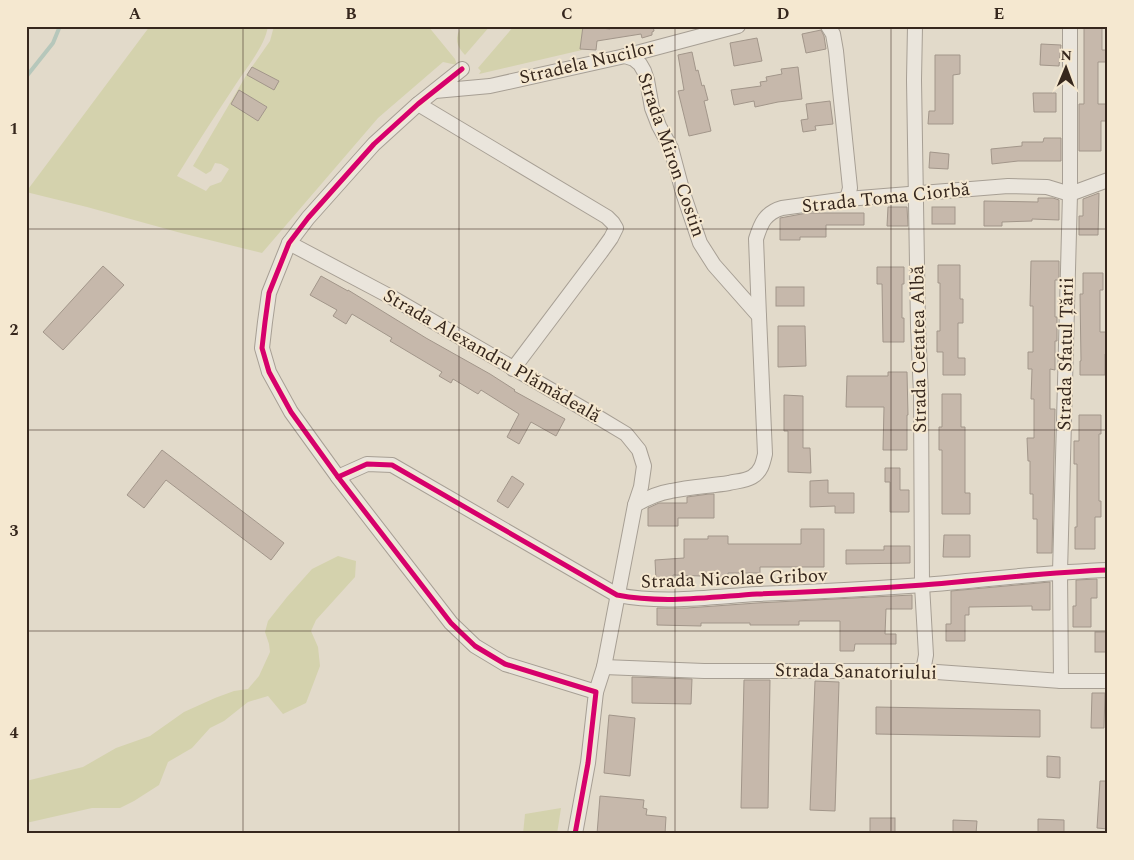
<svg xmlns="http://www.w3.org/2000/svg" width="1134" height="860" font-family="Spectral,serif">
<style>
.green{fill:#d4d2ad;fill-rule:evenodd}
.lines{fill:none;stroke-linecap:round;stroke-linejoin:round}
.stream{stroke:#b6c7bb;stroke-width:4}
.building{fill:#c6b8ab;stroke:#a2968a}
.minor-casing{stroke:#a79f94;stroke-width:16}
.minor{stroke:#eae5dc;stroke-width:14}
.cycleway-casing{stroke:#f5e8d0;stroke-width:8}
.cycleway{stroke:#d6006c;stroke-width:5}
.grid{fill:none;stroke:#36271d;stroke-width:1;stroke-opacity:0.55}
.labels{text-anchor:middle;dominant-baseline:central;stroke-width:4;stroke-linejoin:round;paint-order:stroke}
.street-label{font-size:19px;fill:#36271d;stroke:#f5e8d0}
.neatline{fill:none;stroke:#36271d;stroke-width:2}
.grid-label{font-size:16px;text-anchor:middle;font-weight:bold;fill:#36271d}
</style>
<rect width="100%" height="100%" fill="#e2daca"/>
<!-- green -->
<g class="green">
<path d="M150,26H268C265,46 247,67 236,84C216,114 196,145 177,176L206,191L210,186L221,182L229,169L221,164L215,163L211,171L206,174L193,166L247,74L270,41L274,26H428L455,59L457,65L443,62L378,118L262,253L181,233L87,207L26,192ZM239,90L267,107L258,121L231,104Z"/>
<path d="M462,26H490L465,55C456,46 454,37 462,26Z"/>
<polygon points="514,26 587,26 582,50 479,74 481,71 478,68"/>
<polygon points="338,556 356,561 355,577 316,620 311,631 318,647 320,666 306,703 283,714 268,696 248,702 224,721 210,728 192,748 168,762 159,785 134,801 120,808 92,808 26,823 26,781 83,767 116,748 150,736 184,712 215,698 234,691 248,689 259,676 270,652 269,644 265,632 268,621 287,597 312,569"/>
<polygon points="561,808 557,834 523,834 525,814"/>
</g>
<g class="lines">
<!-- stream -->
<polyline class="stream" points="26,77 53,43 60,26"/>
</g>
<!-- building -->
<g class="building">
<polygon points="583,26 610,29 609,26 653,26 654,31 652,32 652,35 642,38 641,34 597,41 596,50 580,49"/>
<polygon points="1084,26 1102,26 1102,50 1106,50 1107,62 1098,62 1098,104 1107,104 1107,121 1101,121 1101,151 1079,151 1079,104 1084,104"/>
<polygon points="821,30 824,36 826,49 806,53 802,34"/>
<polygon points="757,38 762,61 734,66 730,43"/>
<polygon points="1041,44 1061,45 1059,66 1040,65"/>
<polygon points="692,52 696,71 698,70 702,86 704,85 708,100 704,101 711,131 689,136 678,91 684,90 678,55"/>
<polygon points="935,55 960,55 960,74 953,75 953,124 928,124 929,111 935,111"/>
<polygon points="252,67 279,81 274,90 247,75"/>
<polygon points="798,67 802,99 778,102 755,107 754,101 734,105 731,90 761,86 760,82 767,81 766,77 782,74 781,69"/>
<polygon points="239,90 267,107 258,121 231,104"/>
<polygon points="1033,93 1056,93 1056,112 1034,112"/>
<polygon points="830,101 833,124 815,126 816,130 803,132 801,120 808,119 806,104"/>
<polygon points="1044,138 1061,138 1061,161 1018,161 992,164 991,149 1022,146 1022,142 1043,142"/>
<polygon points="930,152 949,154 948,169 929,168"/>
<polygon points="1099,193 1098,235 1079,235 1079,216 1083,216 1083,199"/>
<polygon points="1038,198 1053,198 1059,200 1059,220 1032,219 1032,221 1002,222 1002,226 984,226 984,201 1038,202"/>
<polygon points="888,207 907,207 908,226 887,226"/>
<rect x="932" y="207" width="23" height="17"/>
<polygon points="807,213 864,213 864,225 826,225 826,237 800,237 800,240 780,240 780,218"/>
<polygon points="1031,261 1059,261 1059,280 1055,280 1055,317 1057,317 1057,341 1055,341 1055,370 1050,369 1050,409 1055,409 1052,553 1037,553 1037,519 1033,519 1033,494 1030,494 1030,461 1028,461 1027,438 1034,438 1034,399 1031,399 1032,369 1028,369 1028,352 1033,352 1033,306 1030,306"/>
<polygon points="938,265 960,265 960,299 963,299 963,323 958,323 958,358 965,358 965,375 943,375 943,352 937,352 937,331 940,331 940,283 938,283"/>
<polygon points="103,266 124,285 63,350 43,332"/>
<polygon points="877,267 904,267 904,284 902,284 902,318 904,318 904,342 883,342 882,284 877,284"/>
<polygon points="1083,273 1103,273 1103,290 1100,290 1100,332 1108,332 1108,354 1105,354 1105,375 1080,375 1080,361 1081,361 1080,294 1083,294"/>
<polygon points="321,276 348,291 348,290 426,338 490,374 515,390 514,391 565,419 556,436 531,422 519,444 507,437 519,414 481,390 478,394 453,379 451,383 439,376 442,372 390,341 392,338 352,314 346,324 333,316 337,310 310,295"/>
<rect x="776" y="287" width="28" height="19"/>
<polygon points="778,326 805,326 806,366 778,367"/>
<polygon points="888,372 907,372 908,415 907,415 907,450 883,450 884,407 846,407 847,376 888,376"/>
<polygon points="942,394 961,394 961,427 965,427 965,493 970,493 970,514 942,514 942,450 939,450 939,427 942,427"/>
<polygon points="784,395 803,396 803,448 810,448 811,473 788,472 788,431 784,431"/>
<polygon points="1079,415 1101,415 1101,434 1099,434 1099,501 1101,501 1101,517 1095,517 1095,549 1075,549 1075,527 1077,527 1077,464 1074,464 1074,441 1079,441"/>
<polygon points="162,450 284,543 271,560 166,480 144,508 127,495"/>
<polygon points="885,468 900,468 900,490 909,490 909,512 890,512 890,482 885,482"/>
<polygon points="512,476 524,484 508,508 497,501"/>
<polygon points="828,480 828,493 854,493 854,513 835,513 835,506 810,507 810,481"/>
<polygon points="709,494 714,494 714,518 678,518 678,526 648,526 648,508 659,503 687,503 687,497"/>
<polygon points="801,529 824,529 824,567 760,567 760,573 728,573 728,577 673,575 673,579 656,580 655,560 684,558 684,539 708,539 708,536 728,536 728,544 801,544"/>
<polygon points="944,535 970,535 970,557 943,557"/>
<polygon points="884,546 910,546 910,563 846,564 846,550 884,550"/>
<polygon points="1097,579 1097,598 1091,598 1091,627 1073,627 1073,606 1076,606 1076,580"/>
<polygon points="1050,582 1050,610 1032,610 1032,606 969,607 969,615 965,615 965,641 946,641 946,624 951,624 951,591"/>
<polygon points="912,595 912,609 886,609 885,634 896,634 896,644 855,644 854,651 840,651 840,621 799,621 799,625 750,625 750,623 701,623 701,626 657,625 657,608 687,608 757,603"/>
<rect x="1095" y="632" width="13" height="20"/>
<polygon points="632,677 692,679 691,704 632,703"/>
<polygon points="744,680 770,680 768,808 741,808"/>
<polygon points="815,681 839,682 835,811 810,810"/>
<polygon points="1092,693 1105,693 1104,728 1091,728"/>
<polygon points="876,707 1040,710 1040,737 876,734"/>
<polygon points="609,715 635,718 630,776 604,773"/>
<polygon points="1047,756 1060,757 1060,778 1047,777"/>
<polygon points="1100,781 1108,781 1108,829 1097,828"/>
<polygon points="600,796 644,800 643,808 647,809 646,815 666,817 665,834 597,834"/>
<rect x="870" y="818" width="25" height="16"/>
<polygon points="1038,819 1064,820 1064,834 1038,834"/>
<polygon points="953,820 977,821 976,834 953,834"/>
</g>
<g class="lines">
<defs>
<g id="minor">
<polyline points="828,26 833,34 836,51 850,188 847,199"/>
<polyline points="915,26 914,80 918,326 921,395 922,585 926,655 923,671"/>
<path d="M625,56L634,59L640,64L644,71L647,80L652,108L659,126L671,148L683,193L700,243L714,265L759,316L765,454C763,463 761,472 752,477C745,481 737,481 729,483C710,486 690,487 671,491C658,493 647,498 635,505"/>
<polyline points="462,69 418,104 374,144 308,218 289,243 269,293 265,322 262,348 269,372 291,412 338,477 451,623 475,646 505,664 596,692 588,763 575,834"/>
<polyline points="435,91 490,86 625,56 738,26"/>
<polyline points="418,104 607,217 613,223 616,228 611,238 601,252 513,369"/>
<polyline points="289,243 391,297 601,419 626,434 639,450 644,466 641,487 635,505 604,667 596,692"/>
<path d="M759,316L756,239C761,223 765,213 782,208L847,199L1008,186L1047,187L1070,194L1108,180"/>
<path d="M338,477L367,464L392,465L617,595C663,604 711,597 757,594C812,592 868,589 923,585C985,580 1046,572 1108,570"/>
<polyline points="604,667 704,671 923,671 1061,681 1108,681"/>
<polyline points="1061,681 1060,572 1070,194 1070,26"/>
</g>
</defs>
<!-- minor casing -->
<use href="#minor" class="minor-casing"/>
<!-- minor -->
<use href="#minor" class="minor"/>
<defs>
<g id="cycleway">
<polyline points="462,69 418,104 374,144 308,218 289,243 269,293 265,322 262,348 269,372 291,412 338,477 451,623 475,646 505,664 596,692 588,763 575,834"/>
<path d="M338,477L367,464L392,465L617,595C663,604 711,597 757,594C812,592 868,589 923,585C985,580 1046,572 1108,570"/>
</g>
</defs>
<!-- cycleway casing -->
<use href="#cycleway" class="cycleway-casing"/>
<!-- cycleway -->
<use href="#cycleway" class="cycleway"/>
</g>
<!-- grid -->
<path class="grid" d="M243,26V834M459,26V834M675,26V834M891,26V834M26,229H1108M26,430H1108M26,631H1108"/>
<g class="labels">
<!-- street labels -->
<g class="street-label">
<text transform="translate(587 63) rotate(-13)">Stradela Nucilor</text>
<text transform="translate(671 155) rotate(71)">Strada Miron Costin</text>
<text transform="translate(886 198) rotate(-6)">Strada Toma Ciorbă</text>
<text transform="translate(919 349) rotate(-91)">Strada Cetatea Albă</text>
<text transform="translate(1066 354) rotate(-89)">Strada Sfatul Țării</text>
<text transform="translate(492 356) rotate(30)">Strada Alexandru Plămădeală</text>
<text transform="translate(734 579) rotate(-2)">Strada Nicolae Gribov</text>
<text transform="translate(856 672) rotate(1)">Strada Sanatoriului</text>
</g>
</g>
<!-- border -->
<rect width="1134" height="860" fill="none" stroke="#f5e8d0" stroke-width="55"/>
<!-- north arrow -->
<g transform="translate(1066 68) rotate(1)" stroke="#f5e8d0" stroke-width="4" paint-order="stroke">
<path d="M0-4L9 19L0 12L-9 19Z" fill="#36271d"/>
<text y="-8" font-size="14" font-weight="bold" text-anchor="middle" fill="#36271d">N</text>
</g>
<rect x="28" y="28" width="1078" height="804" class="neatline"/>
<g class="grid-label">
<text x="135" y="19">A</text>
<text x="351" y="19">B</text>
<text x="567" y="19">C</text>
<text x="783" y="19">D</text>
<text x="999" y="19">E</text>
<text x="14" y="134">1</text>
<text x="14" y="335">2</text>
<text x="14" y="536">3</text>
<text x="14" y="738">4</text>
</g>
</svg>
